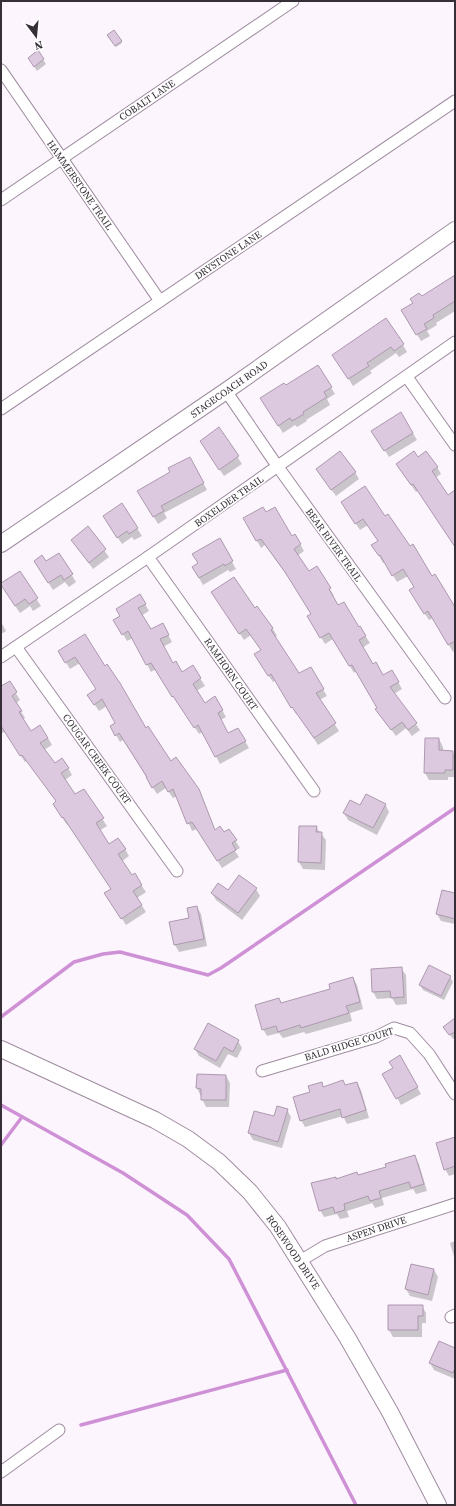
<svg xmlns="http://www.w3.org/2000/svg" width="456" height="1506" font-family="'Source Serif 4',serif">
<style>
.shadow{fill:#0003}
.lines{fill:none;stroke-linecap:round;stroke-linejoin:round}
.stream{stroke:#cf91d6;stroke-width:3.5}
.building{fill:#ddc9df;stroke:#ad99af}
.street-casing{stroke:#9f8ca0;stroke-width:13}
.secondary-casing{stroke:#9f8ca0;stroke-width:18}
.street{stroke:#fff;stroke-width:11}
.secondary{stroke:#fff;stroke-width:16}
.labels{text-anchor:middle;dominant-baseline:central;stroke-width:3.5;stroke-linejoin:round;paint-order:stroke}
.street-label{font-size:10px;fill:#362f37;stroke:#fff}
</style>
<rect width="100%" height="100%" fill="#fdf5fe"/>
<!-- shadow -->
<g class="shadow">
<polygon points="114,31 122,43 116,47 108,35"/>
<polygon points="38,52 46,64 37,71 32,63"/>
<polygon points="455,276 455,311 436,323 437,325 427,331 430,336 421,341 402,310"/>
<polygon points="403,345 407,352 399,357 396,353 370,371 372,373 353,386 334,355"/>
<polygon points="318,367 335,394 327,399 330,405 306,420 307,421 297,427 295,425 283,433 265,405 285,387"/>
<polygon points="219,429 242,464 224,476 205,448"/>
<polygon points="413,433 417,440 389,457 377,438"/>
<polygon points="418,458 437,467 441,474 435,478 447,497 455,492 455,546 418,491 416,492 401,471"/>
<polygon points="194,465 207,490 164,513 167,518 158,524 139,492"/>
<polygon points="317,470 355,472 359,479 336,496"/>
<polygon points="122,505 142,536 134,540 132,537 122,544 108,523"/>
<polygon points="346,509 384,518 431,577 455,608 455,650 453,652 433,618 429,620 414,597 415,587 408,576 397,582 385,562 383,563 377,552 379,541 368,525 360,530"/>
<polygon points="266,514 300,544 304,551 297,556 309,572 317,567 334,596 332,597 338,607 359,629 360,628 370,643 362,648 373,665 383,676 392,671 402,689 394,694 420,730 412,736 406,728 396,736 381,716 378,708 356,671 354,673 333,639 325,644 309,617 312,615 290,580 265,545 261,548 244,518"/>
<polygon points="88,528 109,557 93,569 72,540"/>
<polygon points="219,539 236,569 230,572 228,570 203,585 193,567 199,564"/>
<polygon points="59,554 76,582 69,587 65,582 53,590 39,568"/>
<polygon points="19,572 41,606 33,611 30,606 20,613 5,591"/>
<polygon points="140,595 149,611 141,616 151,631 162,624 172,642 163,647 173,664 182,673 193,667 205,686 196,691 204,704 222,710 226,717 221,720 228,734 238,729 249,748 220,764 203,732 199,734 178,702 177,703 156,669 151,672 133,638 127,641 115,620 121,616"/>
<polygon points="217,599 254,609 257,607 273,629 277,636 275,637 299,675 310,668 327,696 319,700 339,731 318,745 297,713 296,714 276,680 273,682 259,662 262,650 251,635 244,640"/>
<polygon points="1,622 6,631 1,634"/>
<polygon points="85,635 145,730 171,762 202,798 215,831 224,834 229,831 240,848 235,851 239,857 222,868 197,829 192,831 177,796 173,798 166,788 157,794 123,740 120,742 116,735 117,723 107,706 99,711 93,702 97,690 80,663 70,669 59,651"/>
<polygon points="9,682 20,700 16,703 25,718 23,720 31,732 48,738 52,745 44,750 55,765 68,768 72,775 65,780 75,796 83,790 107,826 99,831 109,845 125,849 129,856 121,862 131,876 134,875 146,892 137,898 146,912 126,925 110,900 112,890 68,824 67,825 58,811 57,802 27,761 25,762 5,732 2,733 1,731 1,688"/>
<polygon points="439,739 443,747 443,751 452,752 455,756 455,777 448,777 448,780 429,780 425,773"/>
<polygon points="385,804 389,812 377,835 348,820 344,813 361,807"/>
<polygon points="316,827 326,840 325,870 303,869 299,862"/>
<polygon points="256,889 260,896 242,920 216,900 212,893"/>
<polygon points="455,894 455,924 441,921 437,914"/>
<polygon points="197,907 201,914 207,946 179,952 175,945"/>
<polygon points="401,968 406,975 407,1004 396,1005 392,998 377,999 373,992"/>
<polygon points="450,977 453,982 444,1000 423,990 420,985"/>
<polygon points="353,978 357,985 363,1009 350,1013 352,1021 306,1034 304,1032 283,1038 279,1033 267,1036 263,1029 279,999 282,1004 332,989"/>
<polygon points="455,1019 455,1038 453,1039 447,1031"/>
<polygon points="238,1041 242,1048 237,1058 228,1054 220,1068 199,1056 195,1049"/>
<polygon points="400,1057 421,1094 401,1105 384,1074 394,1068"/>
<polygon points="226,1076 230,1083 229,1107 206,1107 197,1088"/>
<polygon points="321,1083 324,1088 346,1086 357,1083 361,1090 369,1118 347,1124 343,1116 305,1127 301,1120 312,1092"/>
<polygon points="287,1110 291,1117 282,1148 253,1140 249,1133"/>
<polygon points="455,1138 455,1174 449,1176 445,1169"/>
<polygon points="415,1157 419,1164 427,1191 416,1194 413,1189 382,1198 384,1205 375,1208 372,1203 347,1211 349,1217 340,1219 337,1214 324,1217 320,1210 335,1178 336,1180 358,1176 387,1167"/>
<polygon points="455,1241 455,1260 450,1243"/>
<polygon points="434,1270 438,1277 432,1301 410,1296 406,1289"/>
<polygon points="422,1306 426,1313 426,1323 422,1323 422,1337 393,1337 389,1330"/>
<polygon points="455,1349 455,1379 434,1370 430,1363"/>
</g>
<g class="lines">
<!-- stream -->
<g class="stream">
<polyline points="1,1017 74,962 103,954 120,952 208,975 221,968 455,808"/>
<polyline points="1,1105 123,1173 187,1215 229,1259 356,1505"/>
<polyline points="1,1145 22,1117"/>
<polyline points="81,1425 287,1370"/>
</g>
</g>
<!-- building -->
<g class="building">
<polygon points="114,30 122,41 115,46 107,35"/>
<polygon points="38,50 44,59 34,67 28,58"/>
<polygon points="455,275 455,301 433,315 434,318 424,324 427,329 416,335 401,310 413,303 410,299 419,293 422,296"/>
<polygon points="386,318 404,344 394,351 391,347 367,363 369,366 348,379 332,355"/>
<polygon points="318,365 332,387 324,392 327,397 303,412 304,414 292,421 290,418 278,426 260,398 284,383 286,385"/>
<polygon points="401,412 413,433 384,451 371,431"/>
<polygon points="219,427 239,456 219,470 200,441"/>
<polygon points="340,451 356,472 331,490 316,469"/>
<polygon points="414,451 418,457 426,451 438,467 432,471 448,495 455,490 455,547 413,484 411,485 396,464"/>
<polygon points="190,457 204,483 161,506 164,511 153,517 137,491 170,472 168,468"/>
<polygon points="365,486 385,516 388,514 410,546 413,544 432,576 435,574 455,607 455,641 448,645 428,611 424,614 409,590 414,587 403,569 392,576 380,555 379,556 371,545 378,541 363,519 355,524 341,502"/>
<polygon points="122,503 138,528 129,534 127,531 117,538 103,516"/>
<polygon points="263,507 266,512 275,507 292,536 295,534 301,544 294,549 309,571 317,566 331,588 329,589 338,605 344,602 359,627 360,626 366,636 359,640 373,664 376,662 383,675 392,670 399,682 390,687 417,723 408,730 402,722 391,730 375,709 377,708 352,665 349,666 329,633 320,638 307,616 311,614 285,572 261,539 256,541 243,518"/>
<polygon points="88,526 106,549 89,563 71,540"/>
<polygon points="220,538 233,561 225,566 224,564 199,578 192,567 198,563 192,554"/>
<polygon points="59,553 73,574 64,580 61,575 48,583 34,561 42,555 46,561"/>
<polygon points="20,571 38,598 29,604 25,599 15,606 1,585 1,583"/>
<polygon points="234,577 255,608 257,606 273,628 271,630 299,673 311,667 324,689 316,693 336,723 314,738 292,707 291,708 271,674 268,676 254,654 261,650 246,629 239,634 211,592"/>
<polygon points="140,594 146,604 138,608 151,629 163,623 169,635 160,639 173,663 176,661 182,672 193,665 201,678 193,684 205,703 215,696 223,710 218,713 228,733 238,728 246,741 215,757 198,725 194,728 173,696 172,697 151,663 146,665 128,631 122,635 113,620 120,616 116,609"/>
<polygon points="85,634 105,666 107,664 120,683 146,728 148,726 171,761 176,757 199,789 215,830 220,826 224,832 229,829 237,840 232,843 236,850 217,861 192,822 187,824 173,789 168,792 162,781 152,788 146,777 147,777 119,733 115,736 110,726 115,723 102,699 94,705 87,695 96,689 75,657 65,663 58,651"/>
<polygon points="10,681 17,692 12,696 22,711 19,712 31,731 40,725 48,738 40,743 55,763 62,758 69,768 61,773 75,794 84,789 104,818 96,823 109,844 118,838 126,849 118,854 132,875 135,873 142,885 133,891 142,905 121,919 104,893 111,889 63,817 62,818 53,804 56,801 22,755 20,756 1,726 1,686"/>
<polygon points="425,738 439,738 439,750 453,751 453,770 445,770 445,773 424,773"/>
<polygon points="366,794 386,804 373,828 343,813 350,800 360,805"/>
<polygon points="299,826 317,826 316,832 322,832 321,863 298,862"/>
<polygon points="239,875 257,888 238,913 211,893 218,883 228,890"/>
<polygon points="442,890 455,893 455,919 436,914"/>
<polygon points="197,906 204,939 174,945 169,922 189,918 187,908"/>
<polygon points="429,965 451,976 441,996 419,985"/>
<polygon points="402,967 404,997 391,998 390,991 372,992 371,969"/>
<polygon points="353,977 360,1002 346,1006 349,1013 301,1028 300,1025 278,1032 276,1026 262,1030 255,1005 279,998 281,1003 330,989 329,984"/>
<polygon points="455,1018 455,1032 449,1035 443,1027"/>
<polygon points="208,1023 239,1040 233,1052 224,1047 216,1061 194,1049"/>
<polygon points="400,1055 418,1087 396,1099 382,1074 393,1068 389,1062"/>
<polygon points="197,1074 226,1075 226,1100 201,1100 201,1089 196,1088"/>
<polygon points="343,1080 345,1085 357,1082 366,1110 342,1118 340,1109 300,1121 293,1097 310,1092 308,1086 322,1082 323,1087"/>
<polygon points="277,1106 288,1109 278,1142 248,1133 254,1111 274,1116"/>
<polygon points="455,1137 455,1166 444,1170 436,1143"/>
<polygon points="415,1155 424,1184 411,1188 409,1182 379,1191 381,1198 370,1201 368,1196 344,1204 345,1210 335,1213 333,1207 319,1211 311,1183 336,1177 336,1179 357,1172 358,1175 386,1167 385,1164"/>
<polygon points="411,1264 434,1269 428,1295 405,1289"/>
<polygon points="388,1305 423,1305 423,1316 418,1316 418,1330 388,1330"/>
<polygon points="439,1341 455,1348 455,1368 453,1373 429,1363"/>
</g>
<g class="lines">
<defs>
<g id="street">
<polyline points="1,70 160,301"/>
<polyline points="1,200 293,1"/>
<polyline points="407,377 455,445"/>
<polyline points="226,391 278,467 445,698"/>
<polyline points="1,409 455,101"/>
<polyline points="148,557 314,791"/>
<polyline points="16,647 177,871"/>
<polyline points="1,657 148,557 455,342"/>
<polyline points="262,1071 376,1037 394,1028 410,1033 429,1054 455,1094"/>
<polyline points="300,1261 325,1246 455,1204"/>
<polyline points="451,1317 455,1315"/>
<polyline points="1,1472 59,1430"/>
</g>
<g id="secondary">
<polyline points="1,544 226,391 455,230"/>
<polyline points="1,1049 155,1120 188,1139 219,1162 250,1192 278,1227 347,1337 390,1412 438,1505"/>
</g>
</defs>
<!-- street casing -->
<use href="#street" class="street-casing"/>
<!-- secondary casing -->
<use href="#secondary" class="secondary-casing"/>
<!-- street -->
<use href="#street" class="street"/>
<!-- secondary -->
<use href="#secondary" class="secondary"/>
</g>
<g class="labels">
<!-- street labels -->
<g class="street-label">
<text transform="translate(147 100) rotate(-34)">COBALT LANE</text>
<text transform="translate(80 185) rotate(55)">HAMMERSTONE TRAIL</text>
<text transform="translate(228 255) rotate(-34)">DRYSTONE LANE</text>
<text transform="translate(229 389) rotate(-35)">STAGECOACH ROAD</text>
<text transform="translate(229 501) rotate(-35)">BOXELDER TRAIL</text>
<text transform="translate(334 545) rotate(54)">BEAR RIVER TRAIL</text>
<text transform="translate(231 674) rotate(55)">RAMHORN COURT</text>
<text transform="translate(97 759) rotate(54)">COUGAR CREEK COURT</text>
<text transform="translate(349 1044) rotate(-17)">BALD RIDGE COURT</text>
<text transform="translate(376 1229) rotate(-18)">ASPEN DRIVE</text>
<text transform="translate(293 1252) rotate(56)">ROSEWOOD DRIVE</text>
</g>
</g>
<!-- border -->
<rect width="456" height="1506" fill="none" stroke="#362f37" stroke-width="4"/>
<!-- north arrow -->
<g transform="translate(36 36) rotate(164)" stroke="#ffffff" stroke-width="3" paint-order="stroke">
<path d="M0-3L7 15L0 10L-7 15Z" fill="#362f37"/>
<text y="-6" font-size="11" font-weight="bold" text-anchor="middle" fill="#362f37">N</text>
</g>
</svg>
